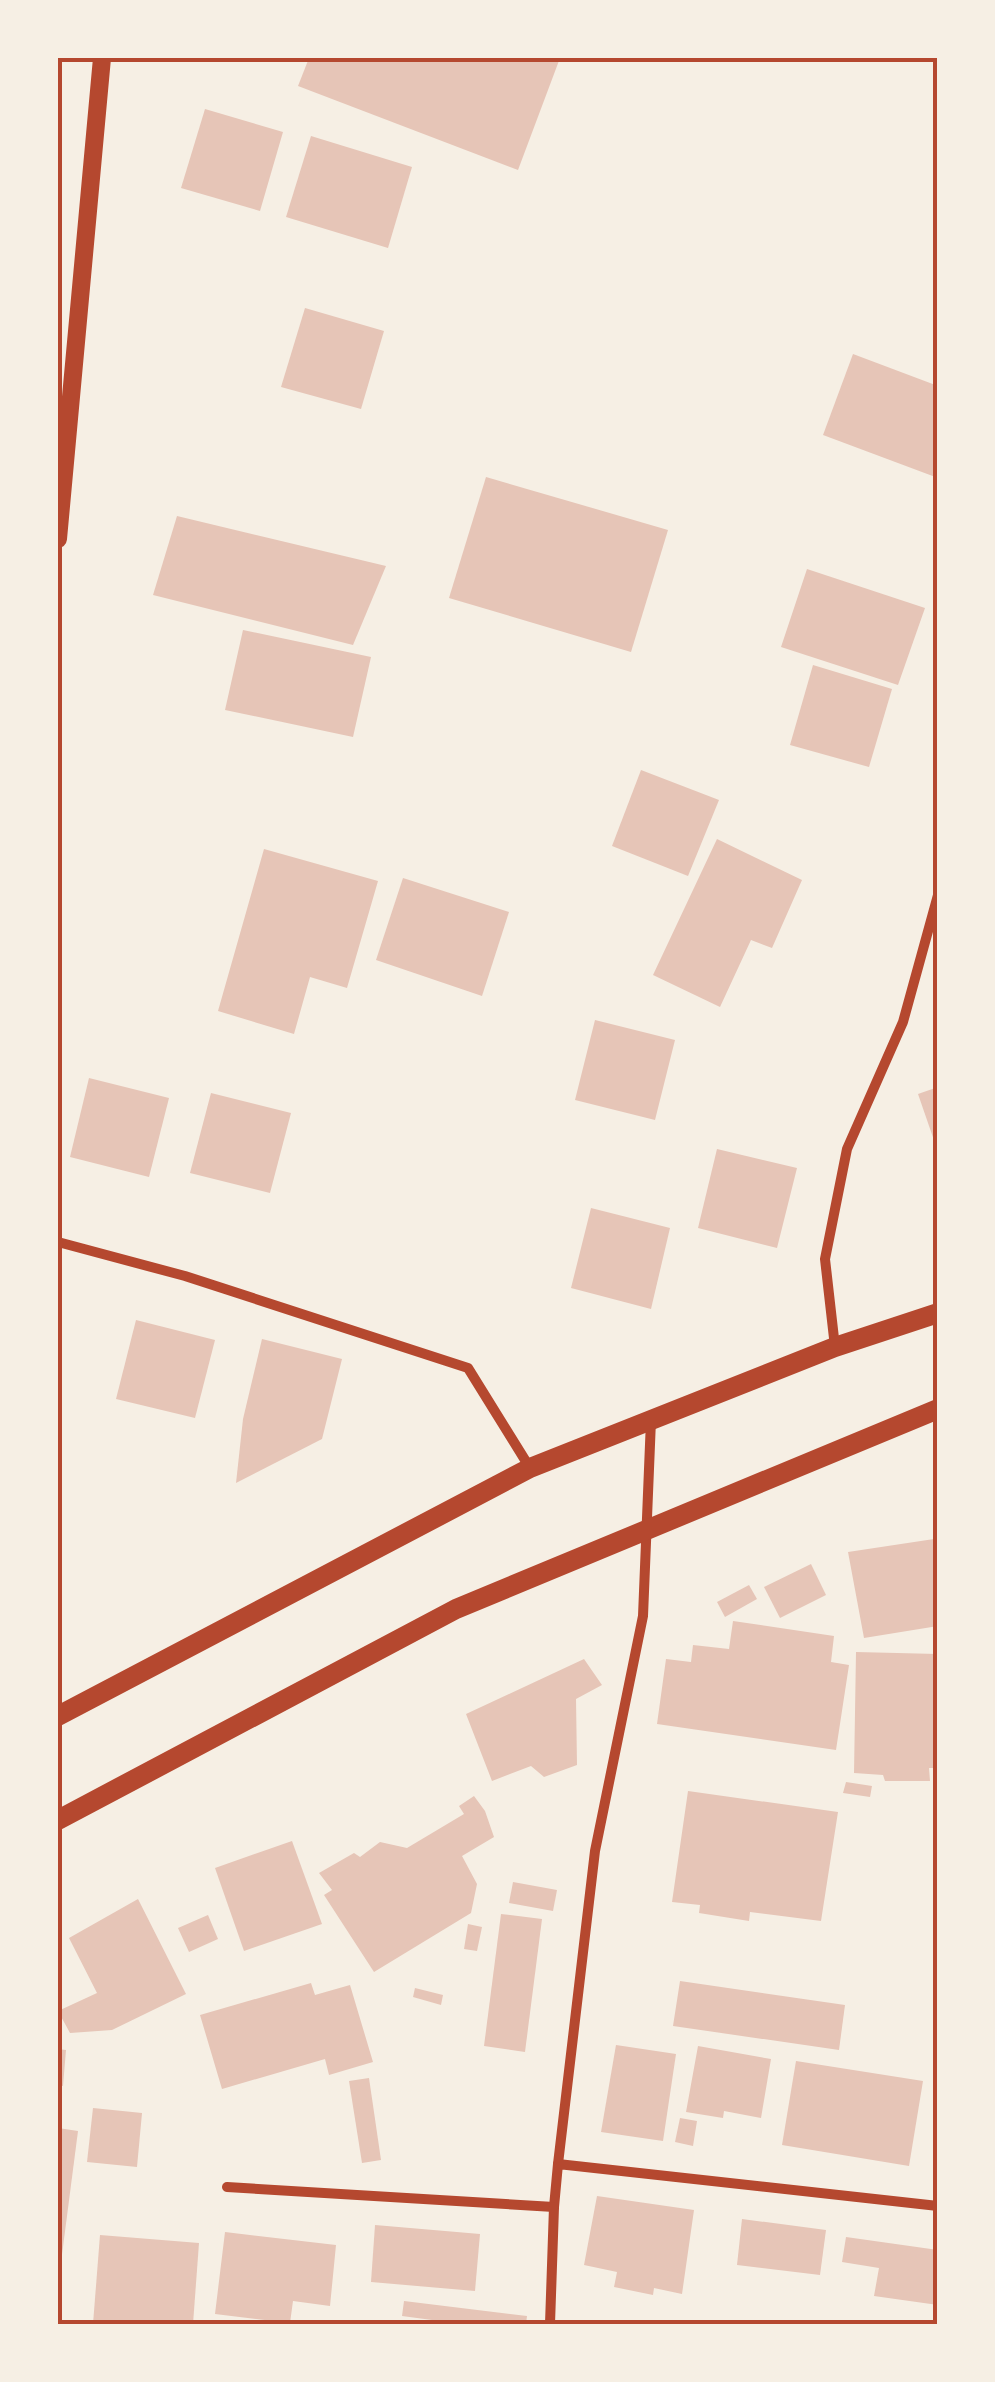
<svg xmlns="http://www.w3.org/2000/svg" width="995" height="2382" font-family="'Fira Sans',sans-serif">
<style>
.building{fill:#e6c5b7}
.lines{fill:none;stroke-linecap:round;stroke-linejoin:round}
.minor{stroke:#b5482f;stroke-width:10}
.tertiary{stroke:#b5482f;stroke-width:18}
.secondary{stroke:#b5482f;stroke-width:20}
.neatline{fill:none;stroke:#b5482f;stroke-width:4}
</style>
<rect width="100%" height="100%" fill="#f6efe4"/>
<!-- building -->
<g class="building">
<polygon points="309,58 560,58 518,170 298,86"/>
<polygon points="205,109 283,132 260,211 181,188"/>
<polygon points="311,136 412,167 388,248 286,217"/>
<polygon points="305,308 384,331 361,409 281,387"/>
<polygon points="853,354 938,386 938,478 823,435"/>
<polygon points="486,477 668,530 631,652 449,598"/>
<polygon points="177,516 386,566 353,645 153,595"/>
<polygon points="807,569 925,608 898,685 781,647"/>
<polygon points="243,630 371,657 353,737 225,710"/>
<polygon points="813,665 892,689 869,767 790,745"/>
<polygon points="641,770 719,800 688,876 612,846"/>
<polygon points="717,839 802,880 772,948 751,940 720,1007 653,975"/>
<polygon points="264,849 378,881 347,988 310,977 294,1034 218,1011"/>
<polygon points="403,878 509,912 482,996 376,960"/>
<polygon points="595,1020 675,1040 655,1120 575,1100"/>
<polygon points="89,1078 169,1098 149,1177 70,1157"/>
<polygon points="938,1087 938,1149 937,1149 918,1094"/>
<polygon points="211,1093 291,1113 270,1193 190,1173"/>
<polygon points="717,1149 797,1168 777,1248 698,1228"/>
<polygon points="591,1208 670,1228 651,1309 571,1288"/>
<polygon points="136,1320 215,1340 195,1418 116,1399"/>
<polygon points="262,1339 342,1359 322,1439 236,1483 243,1419"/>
<polygon points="938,1531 938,1626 864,1638 848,1552 934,1539"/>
<polygon points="811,1564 826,1595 780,1618 764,1587"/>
<polygon points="749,1585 757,1599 725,1617 717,1602"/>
<polygon points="733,1621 834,1636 831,1662 849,1665 836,1750 657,1724 666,1659 691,1662 693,1645 729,1649"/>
<polygon points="856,1652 938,1654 938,1768 929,1768 930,1781 885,1781 883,1775 854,1773"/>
<polygon points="584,1659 602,1685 576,1699 577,1765 544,1777 531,1766 492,1781 466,1714"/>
<polygon points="846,1782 872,1786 870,1797 843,1793"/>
<polygon points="688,1791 838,1812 821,1921 750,1912 749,1921 699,1913 700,1905 672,1902"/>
<polygon points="474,1796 485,1811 494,1837 462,1856 477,1884 471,1913 374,1972 324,1895 332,1890 319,1873 354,1853 360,1857 380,1842 407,1848 464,1814 459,1806"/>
<polygon points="292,1841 322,1924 244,1951 215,1868"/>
<polygon points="513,1882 557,1890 553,1911 509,1903"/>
<polygon points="138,1899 186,1994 112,2030 70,2033 58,2011 97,1993 69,1938"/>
<polygon points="501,1914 542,1919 525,2052 484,2046"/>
<polygon points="208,1915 218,1939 189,1952 178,1928"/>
<polygon points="468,1924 482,1927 477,1951 464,1949"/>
<polygon points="680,1981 845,2005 839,2050 673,2026"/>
<polygon points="311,1983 315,1995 350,1985 373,2062 329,2075 325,2059 222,2089 200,2015"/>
<polygon points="415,1988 443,1995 441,2005 413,1997"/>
<polygon points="616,2045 676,2054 663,2141 601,2132"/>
<polygon points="698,2046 771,2059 761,2118 724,2111 723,2118 686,2112"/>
<polygon points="58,2049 66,2050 63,2086 58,2085"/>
<polygon points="796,2061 923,2081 909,2166 782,2145"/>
<polygon points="369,2078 381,2160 362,2163 349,2081"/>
<polygon points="93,2108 142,2113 137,2167 87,2162"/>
<polygon points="680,2118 697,2121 693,2146 675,2142"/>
<polygon points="58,2128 78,2131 60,2270 58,2270"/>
<polygon points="597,2196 694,2210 682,2294 654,2288 653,2295 614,2287 617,2272 584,2265"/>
<polygon points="742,2219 826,2230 820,2275 737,2265"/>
<polygon points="375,2225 480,2234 475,2291 371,2282"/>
<polygon points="225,2232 336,2245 330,2306 293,2301 290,2323 215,2314"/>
<polygon points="100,2235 199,2243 193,2324 93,2324"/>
<polygon points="846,2237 938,2250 938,2305 874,2296 879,2268 842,2262"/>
<polygon points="404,2301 527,2316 526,2324 432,2324 432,2320 402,2316"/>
</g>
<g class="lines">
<!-- minor -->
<g class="minor">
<polyline points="58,1242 185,1276 468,1368 530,1468"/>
<polyline points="835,1347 825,1259 847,1149 903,1022 938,895"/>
<polyline points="558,2164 595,1851 643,1616 651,1420"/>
<polyline points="227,2187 554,2207 558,2164 938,2206"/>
<polyline points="550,2324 554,2207"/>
</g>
<!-- tertiary -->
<polyline class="tertiary" points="58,539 102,58"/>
<!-- secondary -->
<g class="secondary">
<polyline points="58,1716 530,1468 835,1347 938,1313"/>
<polyline points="58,1820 456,1609 938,1409"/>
</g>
</g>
<!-- border -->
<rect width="995" height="2382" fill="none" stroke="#f6efe4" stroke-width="120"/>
<rect x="60" y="60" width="875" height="2262" class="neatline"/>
</svg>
